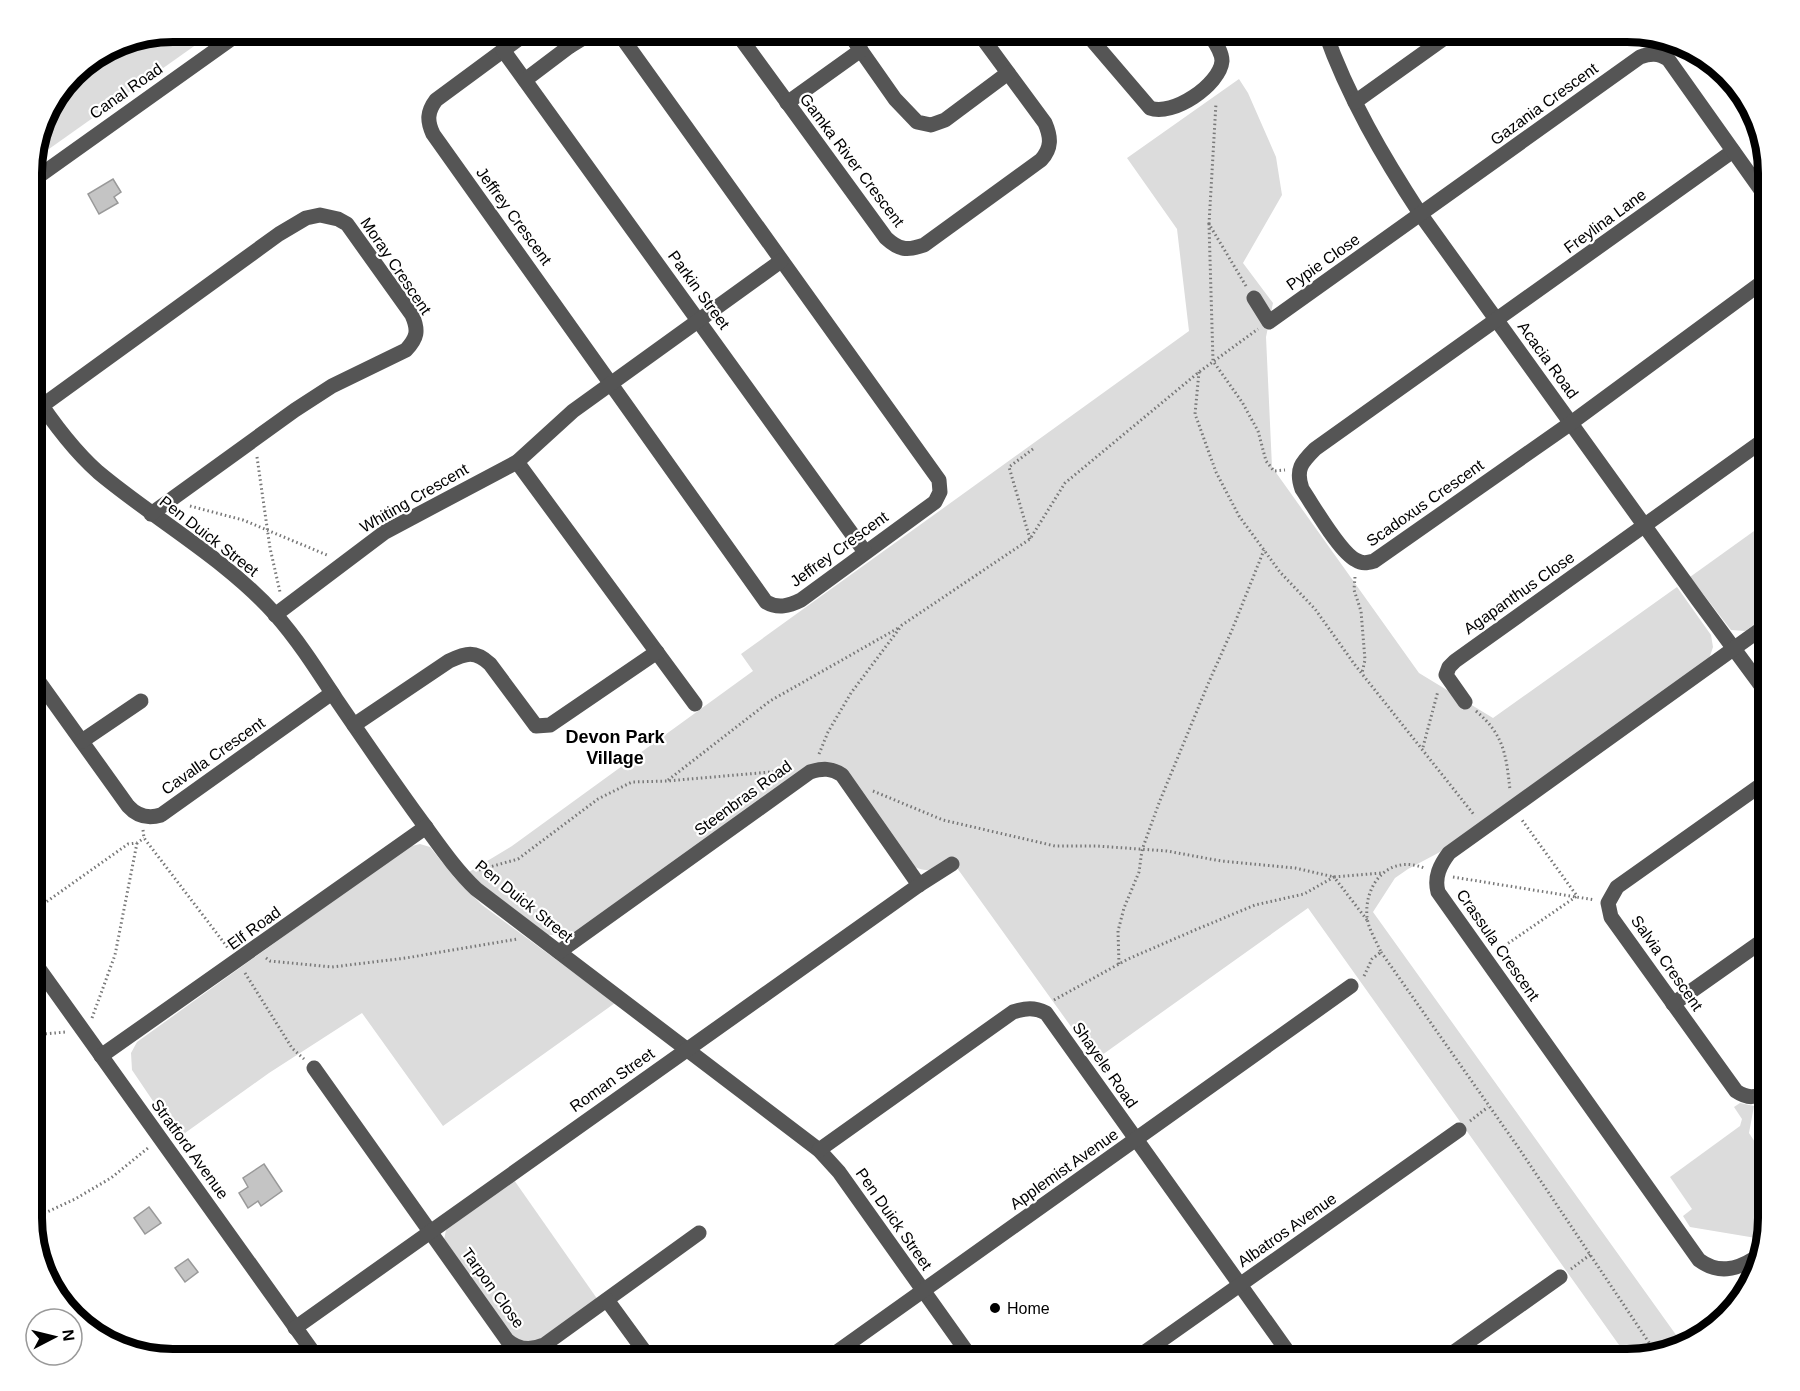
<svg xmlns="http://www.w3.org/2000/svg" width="1800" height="1391" font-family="Arial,sans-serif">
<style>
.green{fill:#dcdcdc}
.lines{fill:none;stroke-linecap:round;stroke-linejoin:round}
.stream{stroke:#a3a3a3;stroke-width:5}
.building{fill:#c4c4c4;stroke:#999;stroke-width:1.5}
.path{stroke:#777;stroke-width:3;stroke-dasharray:1.5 3;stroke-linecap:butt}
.minor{stroke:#555;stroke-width:15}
.poi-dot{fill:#000;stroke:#fff;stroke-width:2}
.labels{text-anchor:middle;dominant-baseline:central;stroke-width:4.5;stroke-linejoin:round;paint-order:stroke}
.street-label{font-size:16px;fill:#000;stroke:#fff}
.poi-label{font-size:16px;fill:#000;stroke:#fff;text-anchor:start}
.neighbourhood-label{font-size:18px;font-weight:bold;fill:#000;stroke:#fff}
.rim{fill:none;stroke:#000;stroke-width:8}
</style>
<rect width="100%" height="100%" fill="#fff"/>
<!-- green -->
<g class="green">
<polygon points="173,32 214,32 32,161 46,110 79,67 119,42"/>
<path d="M1239,79L1248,93L1276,157L1282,195L1243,263L1273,303L1266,337L1272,467L1419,673L1493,718L1677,587L1711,635L1713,647L1709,659L1440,852L1408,869L1395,878L1373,912L1684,1346L1629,1359L1308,908L1095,1060L952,861C939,867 929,874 915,867L829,763L572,934L548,935L480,883L469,872L512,846L753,671L741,654L1189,331L1177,229L1127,158Z"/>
<polygon points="1768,521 1768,615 1745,631 1731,630 1690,577"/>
<polygon points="420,844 430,847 454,877 482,905 615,1003 443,1126 362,1013 269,1073 178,1138 132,1070 131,1053 137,1042 408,847"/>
<polygon points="1740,1103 1754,1106 1749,1133 1768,1162 1768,1219 1762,1239 1690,1227 1683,1216 1692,1209 1670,1177 1740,1126 1742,1119 1734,1107"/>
<polygon points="514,1180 598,1300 535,1342 521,1342 512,1336 444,1240 446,1230"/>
</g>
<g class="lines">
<!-- stream -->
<polyline class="stream" points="73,75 119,42"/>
</g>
<!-- building -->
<g class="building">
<polygon points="113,179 121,192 114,197 118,203 99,214 88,194"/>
<polygon points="264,1164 282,1191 261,1206 258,1201 248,1208 239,1193 248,1187 243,1178"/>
<polygon points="149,1207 161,1223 145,1234 134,1218"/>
<polygon points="188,1259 198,1272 185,1282 175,1268"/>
</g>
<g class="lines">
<!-- path -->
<g class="path">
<polyline points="1209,224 1216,103"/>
<polyline points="1246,286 1209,224 1213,361 1242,402 1258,431 1266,461 1274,471 1285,470"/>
<polyline points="1199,372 1195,414 1216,472 1239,516 1280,572 1315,609 1355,665 1475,816"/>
<polyline points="257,457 270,548 280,592"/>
<polyline points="190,506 243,520 327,555"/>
<polyline points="1030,539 1009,467 1033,449"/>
<polyline points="1355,577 1354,590 1361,611 1365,660 1362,673"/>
<path d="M1476,711C1504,735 1506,754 1510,790"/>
<polyline points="1423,747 1438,691"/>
<polyline points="819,754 828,732 851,693 902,625 1030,539 1065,483 1199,372 1258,329"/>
<polyline points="668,780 770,701 900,627"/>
<polyline points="873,791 943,820 1055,846 1097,846 1167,851 1221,861 1295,868 1334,877 1381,873"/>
<polyline points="143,830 144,838 228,948"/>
<polyline points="479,870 518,859 598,799 632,782 667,781 782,771"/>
<polyline points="1453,877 1595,900"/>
<polyline points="32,912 128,844 137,843 144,838"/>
<polyline points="1497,951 1577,896 1522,820"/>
<polyline points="1381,952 1518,1147 1656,1353"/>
<polyline points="266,958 270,961 332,967 406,958 517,939"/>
<polyline points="1119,964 1118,931 1124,908 1139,872 1142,850 1159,803 1208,684 1232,630 1264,550"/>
<polyline points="245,973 292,1048 304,1059"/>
<path d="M1364,976L1372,959L1381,952C1376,941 1368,928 1367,917C1364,884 1389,854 1424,868"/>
<polyline points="1054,1000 1128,959 1195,930 1255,905 1304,894 1334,877 1367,920"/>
<polyline points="92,1018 115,955 137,843"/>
<polyline points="32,1035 66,1032"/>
<polyline points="1470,1121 1488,1107"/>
<polyline points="32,1219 75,1199 111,1178 148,1148"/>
<polyline points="1571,1269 1591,1254"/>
</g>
<!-- minor -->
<g class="minor">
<path d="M528,32L436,100C427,112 427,121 433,134L766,602C778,609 789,606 801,600L935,502L940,492L939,480L618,32"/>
<polyline points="558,32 570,46 593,32"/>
<path d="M736,32L886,238C899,250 907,251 924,245L1041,160C1052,148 1051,137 1045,123L978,32"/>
<polyline points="848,32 895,99 917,122 931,125 945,120 1008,73"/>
<path d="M1085,32L1150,108C1172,117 1220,85 1222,61C1222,50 1213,40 1208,32"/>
<path d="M1325,32C1348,97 1383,157 1421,215L1698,600L1768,695"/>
<polyline points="503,50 865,552"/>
<polyline points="525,80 570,46"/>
<polyline points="1355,102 1453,32"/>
<polyline points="787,103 861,50"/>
<path d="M1733,151L1315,449C1302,462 1295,469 1302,489C1313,505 1340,553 1356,560C1362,564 1367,563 1374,561L1571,423L1768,278"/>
<polyline points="32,181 241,32"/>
<path d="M1254,298L1269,322L1640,57C1651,53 1658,53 1668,59L1768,200"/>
<path d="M32,391C51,420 72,449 98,472C154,519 226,559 275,614C298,640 317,670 336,699C364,740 392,781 422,822C439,845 455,869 476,889L819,1150L839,1172L972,1359"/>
<path d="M32,413L279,234L306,218L320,215L338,219L347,224L412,315C419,331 417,338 406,350L332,386L295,410L151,514"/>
<polyline points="517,462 695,704"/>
<polyline points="275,615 385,532 517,462 573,411 781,261"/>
<path d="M32,672L128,806C137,816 148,819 161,815L332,693"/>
<polyline points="1465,702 1446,675 1449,667 1455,661 1768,437"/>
<path d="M354,725L449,661C466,653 475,650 490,664L536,726L550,725L657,652"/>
<polyline points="82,741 141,701"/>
<path d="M1768,780L1617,887L1608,903L1611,917L1736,1091C1748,1099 1755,1098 1768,1091"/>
<path d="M559,952L810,772C823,768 831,768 842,775L919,885"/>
<polyline points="32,959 318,1359"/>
<polyline points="1673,1004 1768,937"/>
<polyline points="101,1056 426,827"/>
<path d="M314,1068L507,1340C518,1350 530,1351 544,1345L699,1233"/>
<path d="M819,1150L1013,1012C1026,1008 1034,1007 1046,1013L1293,1359"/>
<path d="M1755,1258C1736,1270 1718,1274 1699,1260L1438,892C1434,877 1440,865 1449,853L1768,624"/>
<polyline points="607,1300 650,1359"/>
<polyline points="295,1328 919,885 952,864"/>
<polyline points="827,1359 1351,986"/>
<polyline points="1135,1359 1459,1130"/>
<polyline points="1444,1359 1560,1277"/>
</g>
</g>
<!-- markers -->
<circle class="poi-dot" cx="995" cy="1308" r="6"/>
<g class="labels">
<!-- street labels -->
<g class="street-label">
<text transform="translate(126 91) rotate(-35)">Canal Road</text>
<text transform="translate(1544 104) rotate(-36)">Gazania Crescent</text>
<text transform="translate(852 160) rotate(53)">Gamka River Crescent</text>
<text transform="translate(514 216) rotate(54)">Jeffrey Crescent</text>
<text transform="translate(1605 221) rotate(-36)">Freylina Lane</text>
<text transform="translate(1323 262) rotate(-35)">Pypie Close</text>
<text transform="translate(396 266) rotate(56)">Moray Crescent</text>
<text transform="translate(699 290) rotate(54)">Parkin Street</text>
<text transform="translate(1548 360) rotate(54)">Acacia Road</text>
<text transform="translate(414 498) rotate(-30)">Whiting Crescent</text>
<text transform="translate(1425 503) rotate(-35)">Scadoxus Crescent</text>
<text transform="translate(209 536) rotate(38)">Pen Duick Street</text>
<text transform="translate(839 549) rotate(-36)">Jeffrey Crescent</text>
<text transform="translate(1519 593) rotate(-35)">Agapanthus Close</text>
<text transform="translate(213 756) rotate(-35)">Cavalla Crescent</text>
<text transform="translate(743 798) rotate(-36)">Steenbras Road</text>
<text transform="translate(524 901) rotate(39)">Pen Duick Street</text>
<text transform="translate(254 928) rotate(-36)">Elf Road</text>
<text transform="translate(1498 945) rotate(55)">Crassula Crescent</text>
<text transform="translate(1667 963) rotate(55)">Salvia Crescent</text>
<text transform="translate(1105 1065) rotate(55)">Shayele Road</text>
<text transform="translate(612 1080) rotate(-35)">Roman Street</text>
<text transform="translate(190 1149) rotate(54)">Stratford Avenue</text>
<text transform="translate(1064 1169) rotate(-35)">Applemist Avenue</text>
<text transform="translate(894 1219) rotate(55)">Pen Duick Street</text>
<text transform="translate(1287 1230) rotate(-35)">Albatros Avenue</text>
<text transform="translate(493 1288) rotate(54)">Tarpon Close</text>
</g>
<!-- poi labels -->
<g class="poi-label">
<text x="1007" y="1308">Home</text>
</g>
<!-- neighbourhood labels -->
<g class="neighbourhood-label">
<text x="615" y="737">Devon Park<tspan x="615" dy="21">Village</tspan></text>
</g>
</g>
<!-- crop -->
<path d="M0 0H1800V1391H0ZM173 42H1627A131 131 0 0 1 1758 173V1218A131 131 0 0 1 1627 1349H173A131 131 0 0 1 42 1218V173A131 131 0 0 1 173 42Z" fill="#fff" fill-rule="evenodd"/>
<path class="rim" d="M173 42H1627A131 131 0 0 1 1758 173V1218A131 131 0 0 1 1627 1349H173A131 131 0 0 1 42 1218V173A131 131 0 0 1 173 42Z"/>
<!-- north arrow -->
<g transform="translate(54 1337) rotate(83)"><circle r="28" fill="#ffffff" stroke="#999999" stroke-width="1.5"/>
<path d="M0-4.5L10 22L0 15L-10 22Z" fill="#000000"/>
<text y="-9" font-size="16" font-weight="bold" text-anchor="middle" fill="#000000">N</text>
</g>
</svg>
